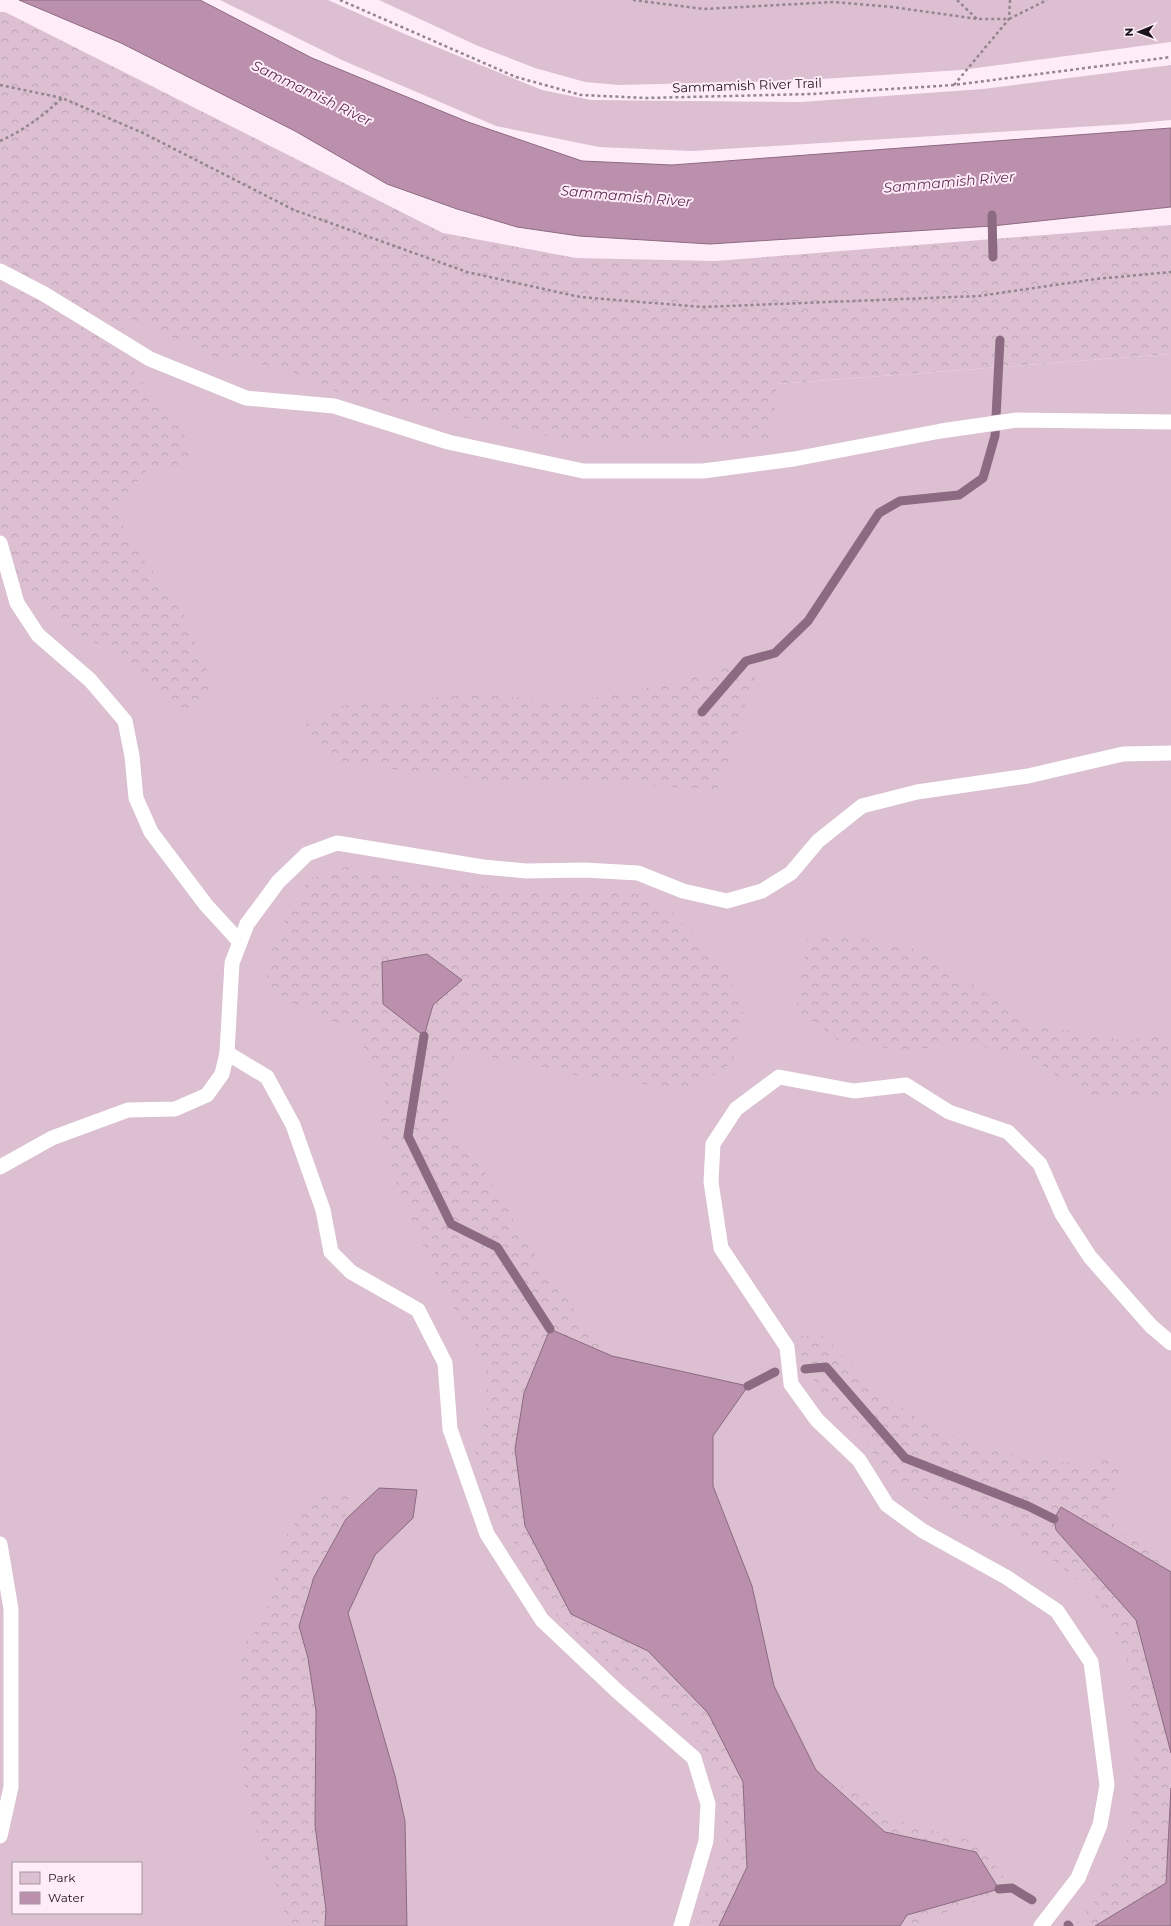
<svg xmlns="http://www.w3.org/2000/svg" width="1171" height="1926" font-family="Montserrat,sans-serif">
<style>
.green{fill:#dcc0d2;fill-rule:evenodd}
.forest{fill:url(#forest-crowns)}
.water{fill:#bb90ad;stroke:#8c6a81}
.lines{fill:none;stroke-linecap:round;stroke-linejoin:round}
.stream{stroke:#8c6a81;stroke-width:9}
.service-casing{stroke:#d9bdcf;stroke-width:16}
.path{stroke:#92858e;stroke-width:2.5;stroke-dasharray:3 3;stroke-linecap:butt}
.service{stroke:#fff;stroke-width:15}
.labels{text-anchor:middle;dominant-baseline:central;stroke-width:4;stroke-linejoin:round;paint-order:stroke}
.street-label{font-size:13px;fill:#1d131a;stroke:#feedf8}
.water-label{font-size:14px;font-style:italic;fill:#622d54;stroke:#feedf8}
</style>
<defs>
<pattern id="forest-crowns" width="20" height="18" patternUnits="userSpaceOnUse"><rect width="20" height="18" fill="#dcc0d2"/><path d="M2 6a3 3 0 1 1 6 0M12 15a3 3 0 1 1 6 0" fill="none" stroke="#bca4b4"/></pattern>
</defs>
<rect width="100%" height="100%" fill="#feedf8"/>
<!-- green -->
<g class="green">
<polygon points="220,0 328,0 407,35 542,90 591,100 801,102 983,89 1171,65 1171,120 1128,124 692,151 599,147 496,126 344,61"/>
<polygon points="379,0 1171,0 1171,42 961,70 790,81 618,85 585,82 535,68 478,46"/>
<path d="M0,189L777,384L1171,354V1926H0ZM13,1863H141V1913H13Z"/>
</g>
<!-- forest -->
<g class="forest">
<polygon points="0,12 5,12 443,233 576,258 715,261 1171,225 1171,354 777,384 771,438 704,444 579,443 408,405 340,393 283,368 214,357 125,316 118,352 191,443 186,471 146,471 114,509 137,551 182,609 214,688 189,713 118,654 57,624 0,570"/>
<polygon points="720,668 757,674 747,698 733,749 717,789 625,785 548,785 435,775 345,763 300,728 331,707 392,700 476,695 579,701 658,686"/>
<polygon points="345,867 408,878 474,884 518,892 592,890 632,892 671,912 723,961 743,1013 732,1063 689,1090 568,1074 519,1061 454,1053 447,1127 481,1165 539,1261 594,1337 612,1356 748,1386 713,1436 713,1486 752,1586 774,1686 815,1770 906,1823 979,1843 1012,1888 919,1923 917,1926 696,1926 701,1904 727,1847 720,1772 677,1714 617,1670 558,1617 490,1501 474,1450 487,1415 486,1363 442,1289 398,1188 378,1123 389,1091 356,1034 311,1010 267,994 266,964 287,915 309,879"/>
<polygon points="808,937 853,937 915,949 967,980 1028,1023 1125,1041 1171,1032 1171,1096 1087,1097 1034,1060 969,1043 911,1050 843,1044 796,1009"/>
<polygon points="793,1336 823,1336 880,1391 930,1428 978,1445 1034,1459 1086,1464 1112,1456 1124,1479 1106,1499 1116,1532 1171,1559 1171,1926 1074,1926 1120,1872 1132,1817 1135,1743 1126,1655 1092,1590 1019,1536 958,1515 915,1493 884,1471 861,1434 822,1399"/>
<polygon points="321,1486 348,1497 346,1519 314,1577 299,1626 316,1711 315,1825 326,1910 325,1926 284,1926 284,1905 265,1857 244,1790 240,1648 263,1622 286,1536"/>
</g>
<!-- water -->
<g class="water">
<polygon points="19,0 200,0 312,58 468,122 582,161 672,165 1171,128 1171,207 992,226 710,244 579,236 517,227 457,209 387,184 295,131 121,43"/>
<polygon points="427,954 462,980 433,1005 424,1036 383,1004 382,962"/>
<polygon points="550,1329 612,1356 748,1386 713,1436 713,1486 752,1586 774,1686 816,1770 885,1832 976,1852 999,1889 907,1915 900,1926 719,1926 747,1867 743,1782 708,1713 648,1651 571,1614 525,1526 515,1449 524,1393"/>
<polygon points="379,1488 417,1490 413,1518 375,1555 348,1613 395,1776 405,1821 407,1926 325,1926 326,1910 315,1825 316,1711 308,1658 299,1626 314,1577 346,1519"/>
<polygon points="1061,1507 1171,1572 1171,1753 1136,1620 1056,1530 1054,1519"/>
<polygon points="1171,1788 1171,1926 1095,1926 1166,1883"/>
</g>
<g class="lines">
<!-- stream -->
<g class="stream">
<polyline points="992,215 993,257"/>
<polyline points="702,712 746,661 775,653 808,621 879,513 900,501 959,495 983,478 995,436 1000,340"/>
<polyline points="424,1036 408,1136 451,1224 497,1247 550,1329"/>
<polyline points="805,1369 826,1367 905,1458 1028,1506 1054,1519"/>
<polyline points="748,1386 775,1372"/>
<polyline points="999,1889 1012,1888 1032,1900"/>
<polyline points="1068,1925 1069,1926"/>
</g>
<defs>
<g id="service">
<polyline points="0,271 44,294 150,359 246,398 334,406 448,442 583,471 703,471 794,459 941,431 1017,420 1171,422"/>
<polyline points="0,543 17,603 38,635 90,680 125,721 132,756 136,798 151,832 206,905 240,942"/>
<polyline points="227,1053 267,1077 293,1125 323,1210 331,1252 351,1272 418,1310 445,1363 450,1429 487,1534 542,1620 617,1691 694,1758 708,1804 706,1841 681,1926"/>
<polyline points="0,1167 52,1138 128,1110 175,1109 207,1095 222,1074 227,1053 232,963 247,924 278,882 307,854 337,843 483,867 526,871 584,870 638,873 683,891 727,901 762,891 791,873 818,841 862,806 917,792 1028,776 1123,754 1171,753"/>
<polyline points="0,1544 11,1609 11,1787 0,1836"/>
<polyline points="1041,1926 1078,1878 1100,1825 1107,1785 1091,1662 1057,1611 1006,1577 923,1531 887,1505 859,1460 817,1420 791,1384 787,1347 721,1248 711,1182 713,1144 736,1109 779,1077 854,1091 906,1085 949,1112 1008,1132 1040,1164 1062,1214 1090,1257 1151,1326 1171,1343"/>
</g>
</defs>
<!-- service casing -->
<use href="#service" class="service-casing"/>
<!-- path -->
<g class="path">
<polyline points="340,0 516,77 581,95 646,98 812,94 954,85 1171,57"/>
<polyline points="633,0 704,9 834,2 892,7 978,19 1009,19 1047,0"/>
<polyline points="957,0 977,19"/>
<polyline points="0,85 62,98"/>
<polyline points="954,85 1009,19 1010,0"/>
<path d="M0,141C24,130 43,116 62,98L143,133L294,210L467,272L580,297L702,307L979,296L1096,279L1171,272"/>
</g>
<!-- service -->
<use href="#service" class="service"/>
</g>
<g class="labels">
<!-- street labels -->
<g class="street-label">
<text transform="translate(747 85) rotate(-2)">Sammamish River Trail</text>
</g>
<!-- water labels -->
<g class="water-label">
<text transform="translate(312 93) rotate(26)">Sammamish River</text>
<text transform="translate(949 182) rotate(-5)">Sammamish River</text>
<text transform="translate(626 196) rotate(5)">Sammamish River</text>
</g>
</g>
<!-- legend -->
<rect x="12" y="1862" width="130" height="52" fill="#feedf8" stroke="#a4969f"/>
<rect x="20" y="1872" width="20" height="12" fill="#dcc0d2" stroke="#a4969f"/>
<text x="48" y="1882" font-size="12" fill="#1d131a">Park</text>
<rect x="20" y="1892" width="20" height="12" fill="#bb90ad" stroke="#a4969f"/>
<text x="48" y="1902" font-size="12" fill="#1d131a">Water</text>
<!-- north arrow -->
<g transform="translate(1139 32) rotate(269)" stroke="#feedf8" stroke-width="3" paint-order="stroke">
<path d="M0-3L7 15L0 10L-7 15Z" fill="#1d131a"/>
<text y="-6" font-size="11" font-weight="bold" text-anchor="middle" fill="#1d131a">N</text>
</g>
</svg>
